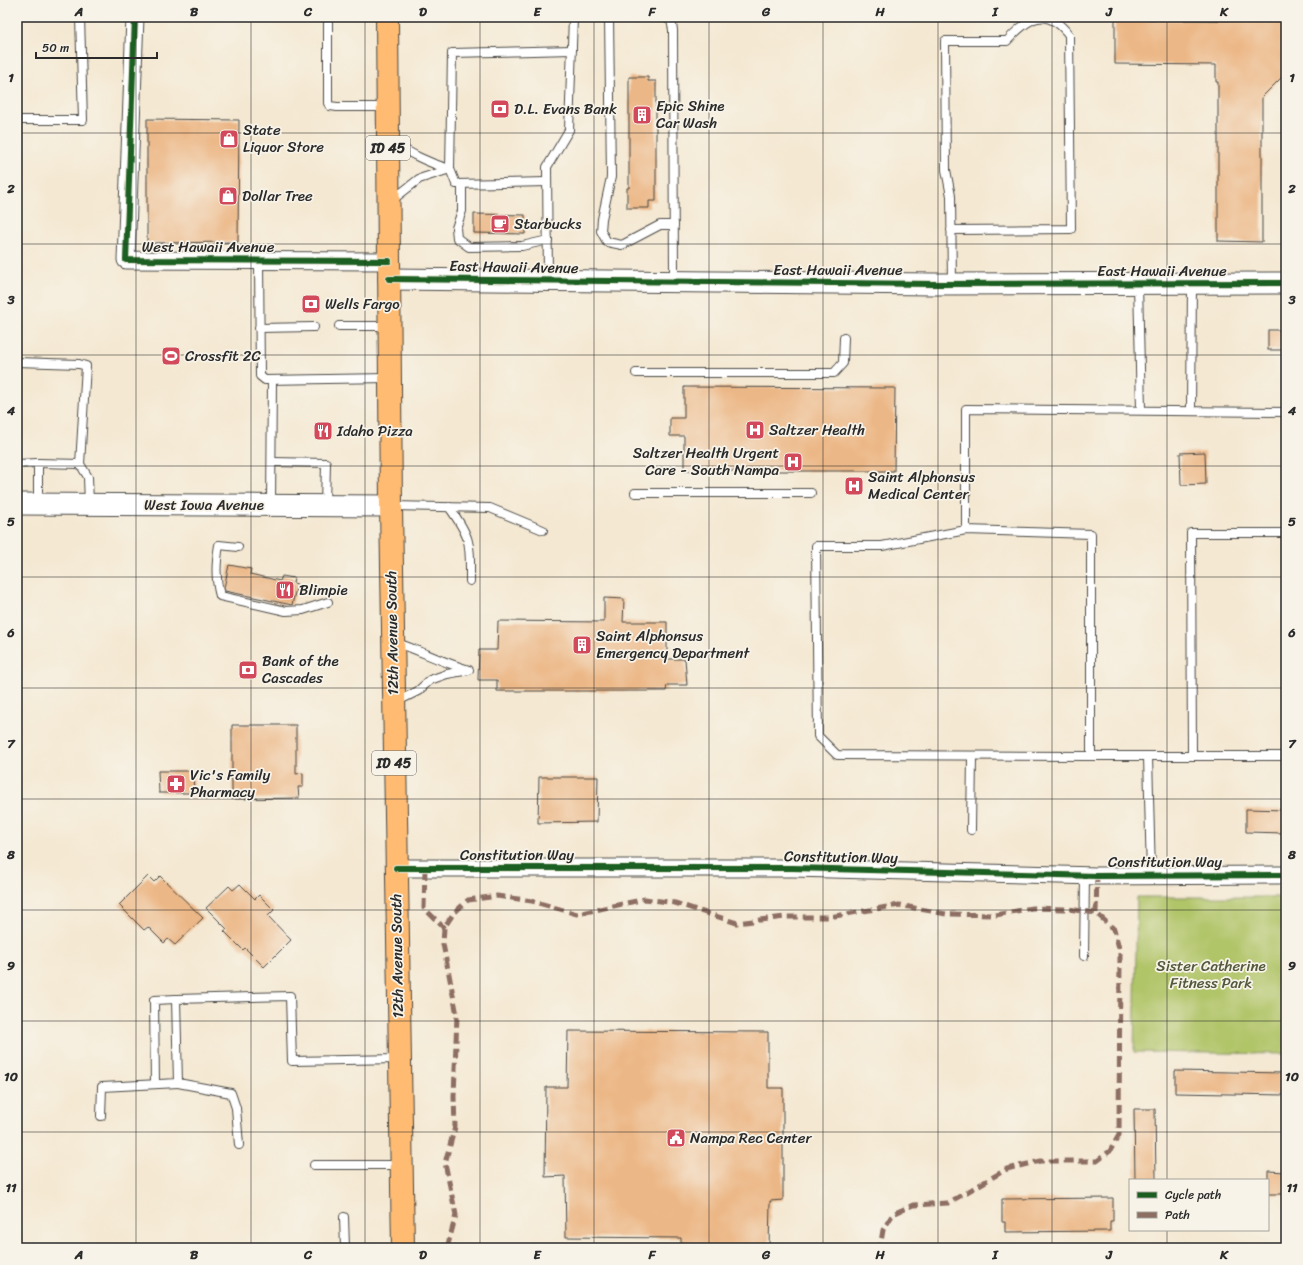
<svg xmlns="http://www.w3.org/2000/svg" width="1303" height="1265" font-family="Sriracha,sans-serif">
<style>
.green{fill:#b0c468;stroke:#6e784a}
.building{fill:#ecb786}
.lines{fill:none;stroke-linecap:round;stroke-linejoin:round}
.service-casing{stroke:#494744;stroke-width:10}
.minor-casing{stroke:#494744;stroke-width:19}
.tertiary-casing{stroke:#494744;stroke-width:23}
.primary-casing{stroke:#494744;stroke-width:24}
.service{stroke:#fff;stroke-width:8}
.minor{stroke:#fff;stroke-width:17}
.tertiary{stroke:#fff;stroke-width:21}
.primary{stroke:#febb71;stroke-width:22}
.quiet{stroke:#8d6e63;stroke-width:5;stroke-dasharray:10 5;stroke-linecap:butt}
.cycleway-casing{stroke:#f7f3e8;stroke-width:8}
.cycleway{stroke:#1b5e20;stroke-width:6}
.grid{fill:none;stroke:#2b2b2b;stroke-width:1;stroke-opacity:0.55}
.labels{text-anchor:middle;dominant-baseline:central;stroke-width:3.5;stroke-linejoin:round;paint-order:stroke}
.shield{fill:#f7f3e8;stroke:#686764;stroke-width:1}
.shield-label{font-size:14px;font-weight:bold;fill:#2b2b2b}
.poi-label{font-size:15px;fill:#2b2b2b;stroke:#f7f3e8;text-anchor:start}
.street-label{font-size:15px;fill:#2b2b2b;stroke:#f7f3e8}
.park-label{font-size:15px;fill:#53593d;stroke:#f7f3e8}
.neatline{fill:none;stroke:#2b2b2b;stroke-width:1.5}
.grid-label{font-size:13px;text-anchor:middle;font-weight:bold;fill:#2b2b2b}
</style>
<rect width="100%" height="100%" fill="#f7f3e8"/>
<filter id="ink" filterUnits="userSpaceOnUse"><feTurbulence type="fractalNoise" baseFrequency=".025" numOctaves="2"/><feDisplacementMap in="SourceGraphic" scale="8" xChannelSelector="R" yChannelSelector="G"/><feConvolveMatrix kernelMatrix="1 2 1 2 8 2 1 2 1" color-interpolation-filters="sRGB"/></filter>
<filter id="wash" filterUnits="userSpaceOnUse"><feTurbulence type="fractalNoise" baseFrequency=".012" numOctaves="4" result="noise"/><feDisplacementMap in="SourceGraphic" scale="16" xChannelSelector="R" yChannelSelector="G"/><feGaussianBlur stdDeviation="0.9" result="paint"/><feColorMatrix in="noise" values="0 0 0 0 0 0 0 0 0 0 0 0 0 0 0 0 0 1.4 0 .05"/><feComposite in="paint" operator="in"/></filter>
<g filter="url(#wash)">
<rect width="100%" height="100%" fill="#f4e8d2"/>
<!-- green -->
<polygon class="green" points="1137,897 1286,897 1286,1054 1134,1052"/>
<g id="blocks">
<!-- building -->
<g class="building">
<polygon points="1115,19 1286,21 1286,73 1262,97 1262,242 1218,241 1218,82 1216,82 1216,65 1115,64"/>
<polygon points="629,77 648,77 648,81 656,81 656,201 649,201 649,208 627,208 627,188 629,188"/>
<polygon points="147,119 239,120 238,242 147,243"/>
<polygon points="474,214 525,215 525,234 474,233"/>
<rect x="1268" y="330" width="18" height="20"/>
<polygon points="684,387 895,388 894,471 684,471 684,436 670,436 670,418 684,418"/>
<polygon points="1205,452 1206,484 1181,485 1180,453"/>
<polygon points="229,565 251,569 250,574 280,581 282,576 294,578 293,583 297,584 292,605 225,591 224,588"/>
<polygon points="604,598 624,599 623,622 667,622 667,659 685,659 687,685 667,685 666,691 497,691 497,680 478,680 479,650 497,650 498,621 604,622"/>
<polygon points="232,725 296,725 296,774 303,773 303,787 298,787 299,798 232,799"/>
<polygon points="158,771 193,771 194,793 159,793"/>
<polygon points="539,777 598,777 597,822 538,823"/>
<polygon points="1246,809 1286,810 1286,833 1246,832"/>
<polygon points="148,876 154,882 160,876 203,918 175,945 168,939 164,943 148,927 144,930 119,905"/>
<polygon points="240,884 255,899 259,895 274,910 268,916 291,940 264,967 245,948 243,950 224,931 227,929 206,908 229,886 233,890"/>
<polygon points="568,1031 768,1032 768,1088 783,1088 783,1200 770,1201 769,1248 681,1248 681,1238 566,1237 565,1176 545,1177 546,1087 567,1087"/>
<polygon points="1175,1071 1284,1073 1284,1095 1175,1093"/>
<polygon points="1134,1109 1155,1109 1156,1180 1135,1180"/>
<polygon points="1268,1171 1286,1172 1286,1194 1268,1194"/>
<polygon points="1113,1198 1113,1221 1110,1221 1110,1231 1005,1232 1005,1222 1002,1222 1002,1199"/>
</g>
</g>
</g>
<g filter="url(#ink)">
<use href="#blocks" fill-opacity="0" stroke="#494744" stroke-width="1"/>
<g class="lines">
<defs>
<g id="service">
<polyline points="328,17 328,103 330,106 337,107 388,107"/>
<polyline points="609,17 611,177 602,219 601,231 607,242 622,245 660,225 674,225"/>
<polyline points="663,17 671,20 673,30 674,281"/>
<polyline points="17,120 83,120 80,17"/>
<path d="M390,141C410,153 427,163 450,169L419,179L391,201"/>
<polyline points="547,182 456,184 450,169 452,53 572,50"/>
<polyline points="462,184 462,211 456,228 457,238 469,247 522,246 548,240"/>
<path d="M951,230L1071,229L1069,35C1046,5 1028,18 1007,41H945L946,170L951,196L952,283"/>
<polyline points="259,260 260,376 265,380 389,378"/>
<polyline points="548,279 547,167 569,130 573,17"/>
<polyline points="1138,284 1141,409"/>
<polyline points="339,326 388,326"/>
<polyline points="259,328 314,327"/>
<polyline points="17,362 79,364 86,366 80,464 88,477 89,504"/>
<polyline points="636,373 834,373 843,363 844,338"/>
<polyline points="1191,411 1192,284"/>
<polyline points="272,462 326,463 325,506"/>
<polyline points="38,463 80,464"/>
<polyline points="17,464 38,463 38,504"/>
<polyline points="635,493 811,493"/>
<polyline points="271,505 272,380"/>
<polyline points="392,506 490,508 543,530"/>
<path d="M449,507C472,539 470,543 470,581"/>
<polyline points="966,530 1091,534 1091,756 837,755 818,736 816,546 882,546 966,530 966,409 1286,412"/>
<path d="M238,547L219,545C216,563 215,578 220,596L286,611L303,610L328,602"/>
<path d="M394,642C420,650 443,663 469,670L447,674L430,680L418,691L396,702"/>
<polyline points="1091,756 1286,756"/>
<polyline points="1148,756 1151,875"/>
<polyline points="1192,756 1191,533 1286,533"/>
<polyline points="971,830 972,756"/>
<polyline points="1084,956 1085,875"/>
<polyline points="155,1083 154,1000 176,999"/>
<polyline points="178,1083 231,1093 236,1108 239,1145"/>
<polyline points="101,1116 102,1087 178,1083 176,999 290,996 292,1061 399,1059"/>
<polyline points="314,1165 400,1165"/>
<polyline points="344,1217 345,1248"/>
</g>
<g id="minor">
<polyline points="135,17 126,260 389,261"/>
<polyline points="396,868 793,868 1097,876 1286,875"/>
</g>
<g id="tertiary">
<polyline points="389,279 935,284 1286,283"/>
<polyline points="17,504 391,506"/>
</g>
<polyline id="primary" points="387,17 391,506 403,1248"/>
</defs>
<!-- service casing -->
<use href="#service" class="service-casing"/>
<!-- minor casing -->
<use href="#minor" class="minor-casing"/>
<!-- tertiary casing -->
<use href="#tertiary" class="tertiary-casing"/>
<!-- primary casing -->
<use href="#primary" class="primary-casing"/>
<!-- service -->
<use href="#service" class="service"/>
<!-- minor -->
<use href="#minor" class="minor"/>
<!-- tertiary -->
<use href="#tertiary" class="tertiary"/>
<!-- primary -->
<use href="#primary" class="primary"/>
<!-- quiet -->
<g class="quiet">
<polyline points="425,869 424,908 444,928"/>
<polyline points="1096,913 1097,876"/>
<polyline points="447,1248 456,1215 445,1163 455,1127 454,1097 457,1015 443,944 444,928 453,914 468,900 497,896 532,901 577,914 645,899 675,903 737,923 784,917 829,917 899,905 946,914 996,915 1032,908 1068,909 1096,913 1114,929 1120,952 1119,1135 1110,1151 1097,1161 1040,1161 1007,1169 948,1203 913,1205 893,1214 883,1230 880,1248"/>
</g>
<defs>
<g id="cycleway">
<polyline points="135,17 126,260 389,261"/>
<polyline points="389,279 935,284 1286,283"/>
<polyline points="396,868 793,868 1097,876 1286,875"/>
</g>
</defs>
<!-- cycleway casing -->
<use href="#cycleway" class="cycleway-casing"/>
<!-- cycleway -->
<use href="#cycleway" class="cycleway"/>
</g>
</g>
<!-- grid -->
<path class="grid" d="M136,17V1248M251,17V1248M365,17V1248M480,17V1248M594,17V1248M709,17V1248M823,17V1248M938,17V1248M1052,17V1248M1167,17V1180M17,133H1286M17,244H1286M17,355H1286M17,466H1286M17,577H1286M17,688H1286M17,799H1286M17,910H1286M17,1021H1286M17,1132H1286M1167,1230V1248"/>
<!-- icons -->
<defs>
<symbol id="bank-square" viewBox="-11 -11 22 22"><rect x="-9" y="-9" width="18" height="18" rx="4" fill="#d1495b" stroke="#f7f3e8"/><path d="M-6-4H6V4H-6ZM0-2.3a2.3 2.3 0 1 0 0 4.6a2.3 2.3 0 1 0 0-4.6Z" fill="#fff"/></symbol>
<symbol id="building-square" viewBox="-11 -11 22 22"><rect x="-9" y="-9" width="18" height="18" rx="4" fill="#d1495b" stroke="#f7f3e8"/><path d="M-4-6H4V6H1V3H-1V6H-4ZM-2.5-4.3h1.7v1.8h-1.7ZM.8-4.3h1.7v1.8H.8ZM-2.5-1h1.7V.8h-1.7ZM.8-1h1.7V.8H.8Z" fill="#fff"/></symbol>
<symbol id="shop-square" viewBox="-11 -11 22 22"><rect x="-9" y="-9" width="18" height="18" rx="4" fill="#d1495b" stroke="#f7f3e8"/><path d="M-5-2.5h2.3a2.7 3.5 0 0 1 5.4 0H5L5.5 6h-11ZM-1.5-2.5h3a1.5 2.3 0 0 0-3 0Z" fill="#fff"/></symbol>
<symbol id="cafe-square" viewBox="-11 -11 22 22"><rect x="-9" y="-9" width="18" height="18" rx="4" fill="#d1495b" stroke="#f7f3e8"/><path d="M-5.5-4.5H6V0H3Q3 3.5 0 3.5H-2.5Q-5.5 3.5-5.5 0ZM3-3.2v2h1.7v-2ZM-6 4.5H4V6H-6Z" fill="#fff"/></symbol>
<symbol id="stadium-square" viewBox="-11 -11 22 22"><rect x="-9" y="-9" width="18" height="18" rx="4" fill="#d1495b" stroke="#f7f3e8"/><path d="M0-5a6.5 5 0 1 0 0 10a6.5 5 0 1 0 0-10ZM-3.5-1.8h7v3.6h-7Z" fill="#fff"/></symbol>
<symbol id="hospital-square" viewBox="-11 -11 22 22"><rect x="-9" y="-9" width="18" height="18" rx="4" fill="#d1495b" stroke="#f7f3e8"/><path d="M-5-5h3v3.5h4V-5h3V5h-3V1.5h-4V5h-3Z" fill="#fff"/></symbol>
<symbol id="restaurant-square" viewBox="-11 -11 22 22"><rect x="-9" y="-9" width="18" height="18" rx="4" fill="#d1495b" stroke="#f7f3e8"/><path d="M-5-6h1v4h1v-4h1v4h1v-4h1v5L-1.5 .5V6h-2V.5L-5-1ZM5-6V6H3V1.5H1.5Q1.5-4 5-6Z" fill="#fff"/></symbol>
<symbol id="pharmacy-square" viewBox="-11 -11 22 22"><rect x="-9" y="-9" width="18" height="18" rx="4" fill="#d1495b" stroke="#f7f3e8"/><path d="M-2-6h4v4h4v4h-4v4h-4v-4h-4v-4h4Z" fill="#fff"/></symbol>
<symbol id="civic-square" viewBox="-11 -11 22 22"><rect x="-9" y="-9" width="18" height="18" rx="4" fill="#d1495b" stroke="#f7f3e8"/><path d="M-.6-6.5H3V-4.5H.6V-3L4-1V1h2V6H-6V1h2V-1L-.6-3ZM-1.2 2.5V6h2.4V2.5Z" fill="#fff"/></symbol>
</defs>
<g fill-rule="evenodd">
<use href="#bank-square" x="489" y="98" width="22" height="22"/>
<use href="#building-square" x="631" y="104" width="22" height="22"/>
<use href="#shop-square" x="218" y="128" width="22" height="22"/>
<use href="#shop-square" x="217" y="185" width="22" height="22"/>
<use href="#cafe-square" x="489" y="213" width="22" height="22"/>
<use href="#bank-square" x="300" y="293" width="22" height="22"/>
<use href="#stadium-square" x="160" y="345" width="22" height="22"/>
<use href="#hospital-square" x="744" y="419" width="22" height="22"/>
<use href="#restaurant-square" x="312" y="420" width="22" height="22"/>
<use href="#hospital-square" x="782" y="451" width="22" height="22"/>
<use href="#hospital-square" x="843" y="475" width="22" height="22"/>
<use href="#restaurant-square" x="274" y="579" width="22" height="22"/>
<use href="#building-square" x="571" y="634" width="22" height="22"/>
<use href="#bank-square" x="237" y="659" width="22" height="22"/>
<use href="#pharmacy-square" x="165" y="773" width="22" height="22"/>
<use href="#civic-square" x="665" y="1127" width="22" height="22"/>
</g>
<g class="labels">
<!-- shield labels -->
<g class="shield">
<rect x="366" y="136" width="44" height="24" rx="3"/>
<rect x="372" y="751" width="44" height="24" rx="3"/>
</g>
<g class="shield-label">
<text x="388" y="148">ID 45</text>
<text x="394" y="763">ID 45</text>
</g>
<!-- poi labels -->
<g class="poi-label">
<text x="656" y="106">Epic Shine<tspan x="656" dy="17">Car Wash</tspan></text>
<text x="514" y="109">D.L. Evans Bank</text>
<text x="243" y="130">State<tspan x="243" dy="17">Liquor Store</tspan></text>
<text x="242" y="196">Dollar Tree</text>
<text x="514" y="224">Starbucks</text>
<text x="325" y="304">Wells Fargo</text>
<text x="185" y="356">Crossfit 2C</text>
<text x="769" y="430">Saltzer Health</text>
<text x="337" y="431">Idaho Pizza</text>
<text x="779" y="453" text-anchor="end">Saltzer Health Urgent<tspan x="779" dy="17">Care - South Nampa</tspan></text>
<text x="868" y="477">Saint Alphonsus<tspan x="868" dy="17">Medical Center</tspan></text>
<text x="299" y="590">Blimpie</text>
<text x="596" y="636">Saint Alphonsus<tspan x="596" dy="17">Emergency Department</tspan></text>
<text x="262" y="661">Bank of the<tspan x="262" dy="17">Cascades</tspan></text>
<text x="190" y="775">Vic's Family<tspan x="190" dy="17">Pharmacy</tspan></text>
<text x="690" y="1138">Nampa Rec Center</text>
</g>
<!-- street labels -->
<g class="street-label">
<text x="208" y="247">West Hawaii Avenue</text>
<text transform="translate(514 267) rotate(1)">East Hawaii Avenue</text>
<text x="838" y="270">East Hawaii Avenue</text>
<text x="1162" y="271">East Hawaii Avenue</text>
<text x="204" y="505">West Iowa Avenue</text>
<text transform="translate(392 633) rotate(-91)">12th Avenue South</text>
<text x="517" y="855">Constitution Way</text>
<text transform="translate(841 857) rotate(1)">Constitution Way</text>
<text x="1165" y="862">Constitution Way</text>
<text transform="translate(397 956) rotate(-91)">12th Avenue South</text>
</g>
<!-- park labels -->
<g class="park-label">
<text x="1211" y="966">Sister Catherine<tspan x="1211" dy="17">Fitness Park</tspan></text>
</g>
</g>
<!-- margin -->
<rect width="1303" height="1265" fill="none" stroke="#f7f3e8" stroke-width="44"/>
<!-- legend -->
<rect x="1129" y="1179" width="140" height="52" fill="#f7f3e8" stroke="#a5a39c"/>
<rect x="1137" y="1192" width="20" height="6" fill="#1b5e20" stroke="#a5a39c"/>
<text x="1165" y="1199" font-size="12" fill="#2b2b2b">Cycle path</text>
<rect x="1137" y="1212" width="20" height="6" fill="#8d6e63" stroke="#a5a39c"/>
<text x="1165" y="1219" font-size="12" fill="#2b2b2b">Path</text>
<!-- scale -->
<path d="M36 52v6h121v-6" fill="none" stroke="#2b2b2b" stroke-width="2"/>
<text x="42" y="52" font-size="12" fill="#2b2b2b" stroke="#f7f3e8" stroke-width="3" paint-order="stroke">50 m</text>
<rect x="22" y="22" width="1259" height="1221" class="neatline"/>
<g class="grid-label">
<text x="79" y="16">A</text>
<text x="194" y="16">B</text>
<text x="308" y="16">C</text>
<text x="423" y="16">D</text>
<text x="537" y="16">E</text>
<text x="652" y="16">F</text>
<text x="766" y="16">G</text>
<text x="880" y="16">H</text>
<text x="995" y="16">I</text>
<text x="1109" y="16">J</text>
<text x="1224" y="16">K</text>
<text x="11" y="82">1</text>
<text x="1292" y="82">1</text>
<text x="11" y="193">2</text>
<text x="1292" y="193">2</text>
<text x="11" y="304">3</text>
<text x="1292" y="304">3</text>
<text x="11" y="415">4</text>
<text x="1292" y="415">4</text>
<text x="11" y="526">5</text>
<text x="1292" y="526">5</text>
<text x="11" y="637">6</text>
<text x="1292" y="637">6</text>
<text x="11" y="748">7</text>
<text x="1292" y="748">7</text>
<text x="11" y="859">8</text>
<text x="1292" y="859">8</text>
<text x="11" y="970">9</text>
<text x="1292" y="970">9</text>
<text x="11" y="1081">10</text>
<text x="1292" y="1081">10</text>
<text x="11" y="1192">11</text>
<text x="1292" y="1192">11</text>
<text x="79" y="1259">A</text>
<text x="194" y="1259">B</text>
<text x="308" y="1259">C</text>
<text x="423" y="1259">D</text>
<text x="537" y="1259">E</text>
<text x="652" y="1259">F</text>
<text x="766" y="1259">G</text>
<text x="880" y="1259">H</text>
<text x="995" y="1259">I</text>
<text x="1109" y="1259">J</text>
<text x="1224" y="1259">K</text>
</g>
</svg>
